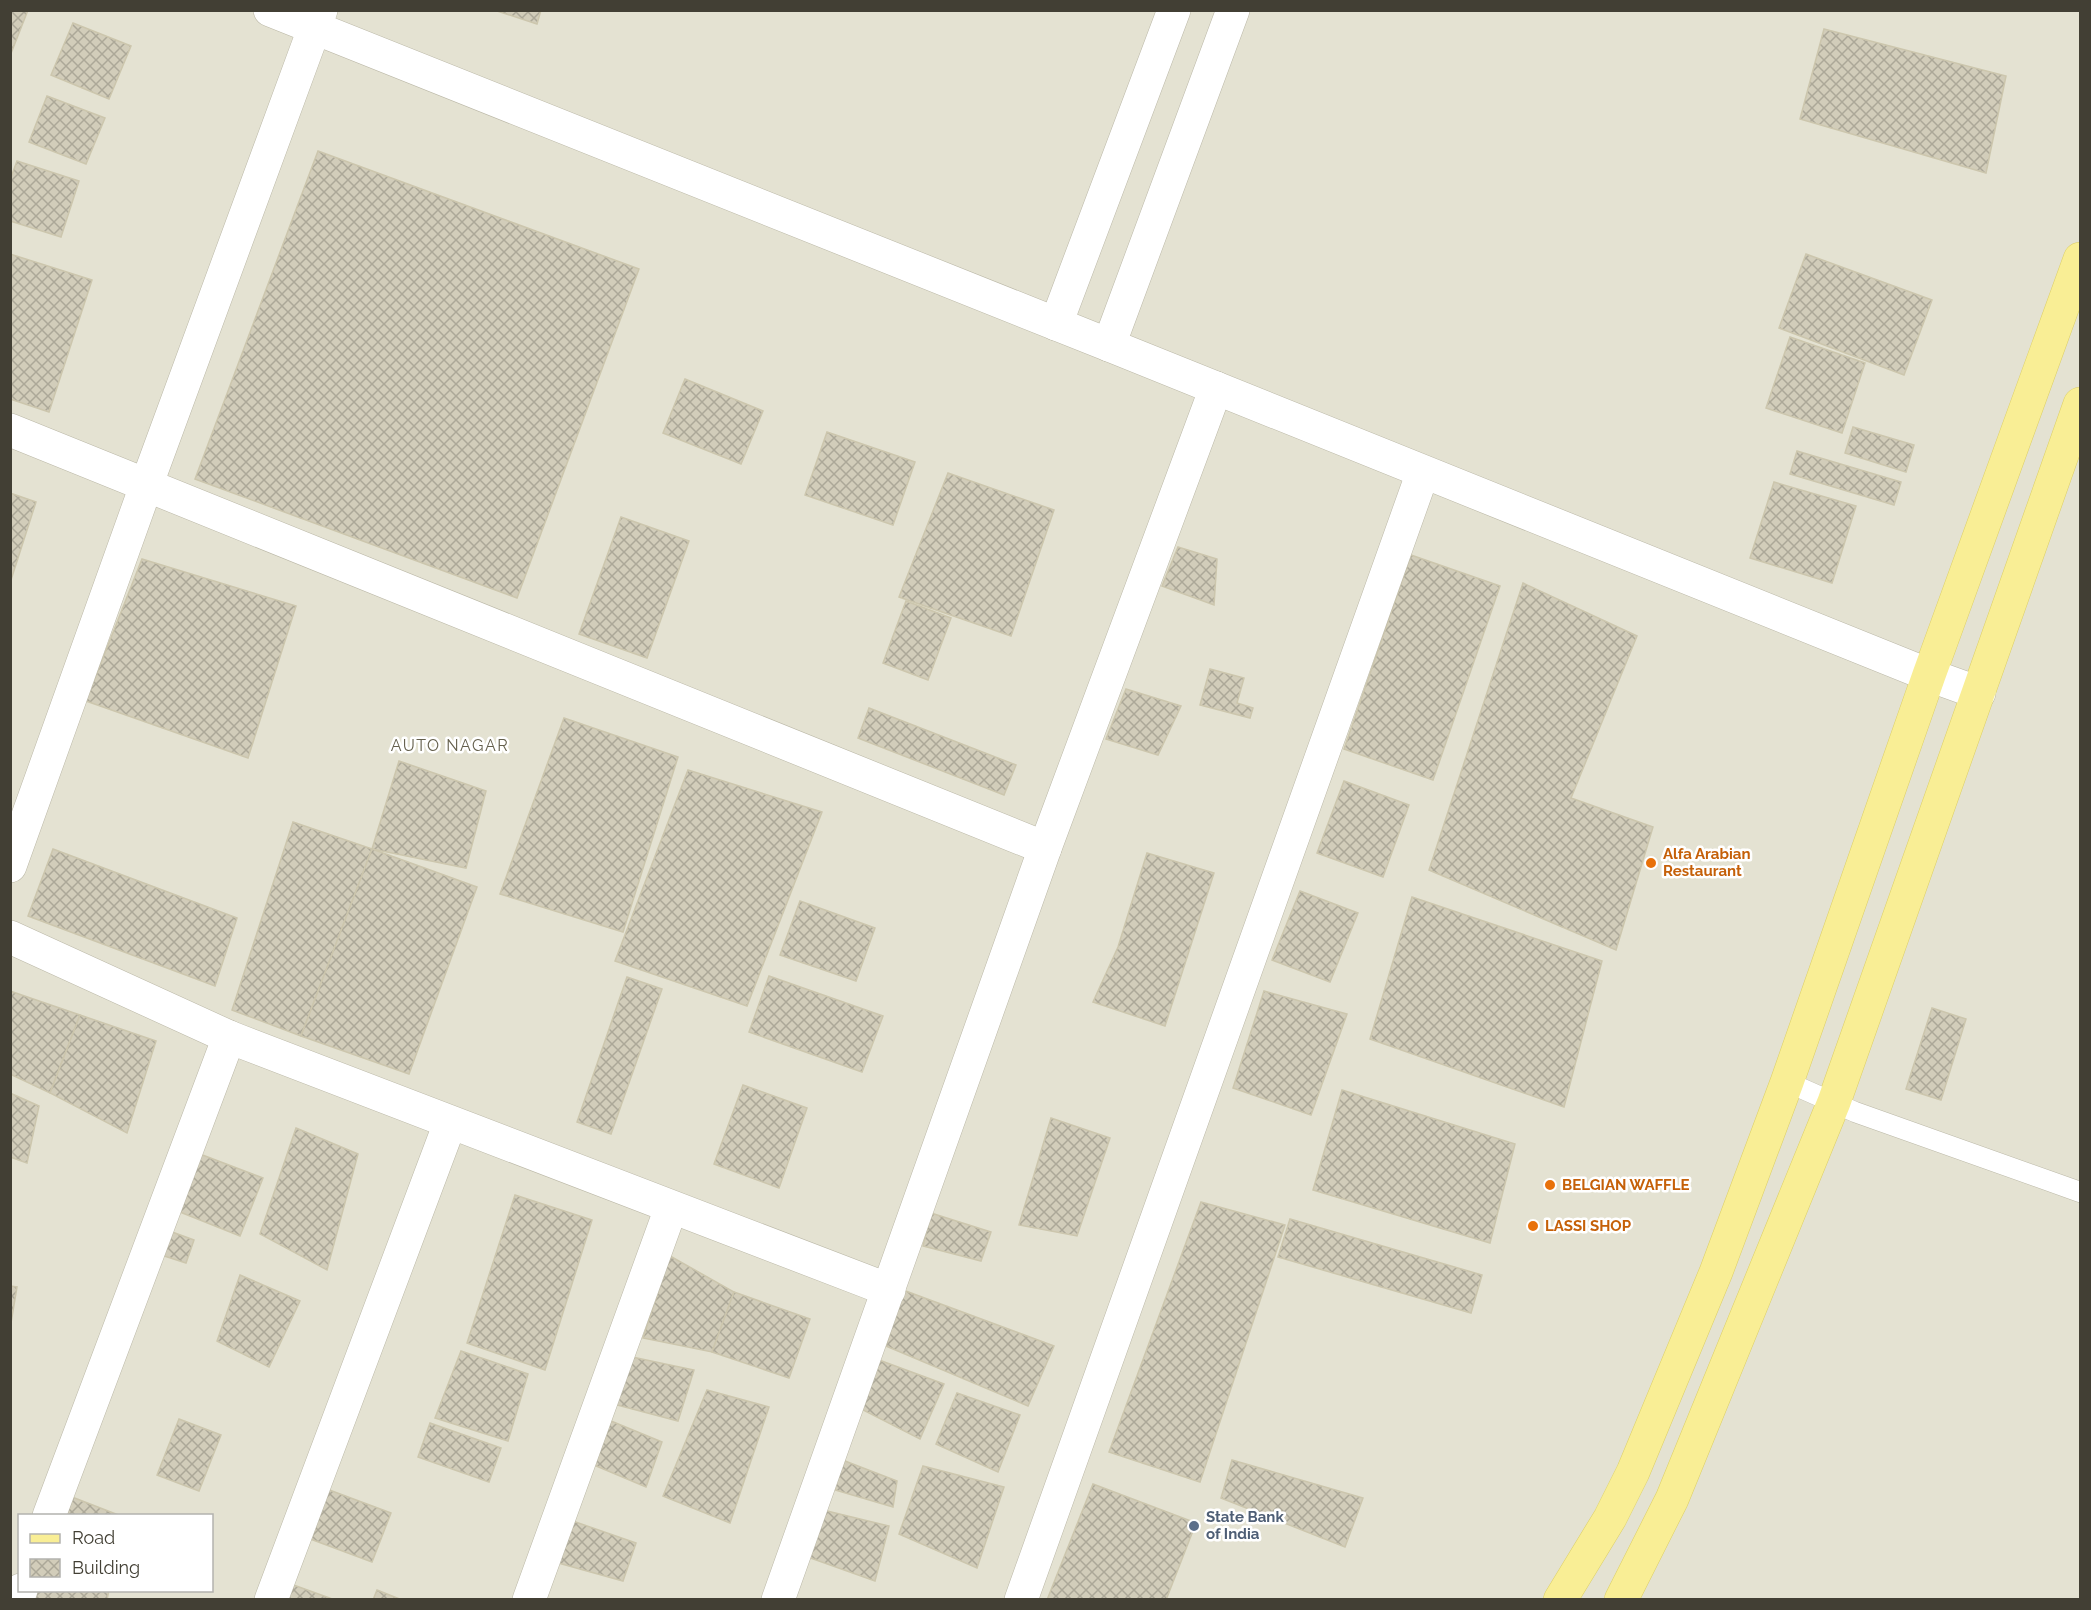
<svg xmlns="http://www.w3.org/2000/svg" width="2091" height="1610" font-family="Raleway,sans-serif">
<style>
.residential{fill:#e4e2d2;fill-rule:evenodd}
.building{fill:url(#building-cross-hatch);stroke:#ccc6ad;stroke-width:1.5}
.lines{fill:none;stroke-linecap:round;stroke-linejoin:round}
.service-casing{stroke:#bbb8a7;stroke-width:21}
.minor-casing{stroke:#bbb8a7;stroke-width:34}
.primary-casing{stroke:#dccf66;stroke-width:34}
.service{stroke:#fff;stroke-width:20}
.minor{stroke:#fff;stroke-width:33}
.primary{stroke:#f9ee95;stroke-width:33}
.food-dot{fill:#e8710a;stroke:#fff;stroke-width:2}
.service-dot{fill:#5c6f8a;stroke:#fff;stroke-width:2}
.labels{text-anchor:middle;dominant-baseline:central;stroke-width:5;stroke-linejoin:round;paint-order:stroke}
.food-label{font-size:15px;font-weight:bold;fill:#c56008;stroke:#fff;text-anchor:start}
.service-label{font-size:15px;font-weight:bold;fill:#4e5e75;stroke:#fff;text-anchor:start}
.neighbourhood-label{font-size:16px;letter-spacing:1.5px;fill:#645f4c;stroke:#fff}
</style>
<defs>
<pattern id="building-cross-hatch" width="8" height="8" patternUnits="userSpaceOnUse" patternTransform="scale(1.5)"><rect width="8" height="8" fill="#d2cdba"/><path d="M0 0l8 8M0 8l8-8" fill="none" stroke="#aca898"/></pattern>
</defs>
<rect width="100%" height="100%" fill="#f1efe4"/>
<!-- residential -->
<path class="residential" d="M11,11H2080V1599L11,1600ZM20,1516H212V1590H20Z"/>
<!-- building -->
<g class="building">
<polygon points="10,10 28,10 10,56"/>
<polygon points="494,10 541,10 537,24"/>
<polygon points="73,23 131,46 109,99 51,75"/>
<polygon points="1824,29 2006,76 1986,173 1800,119"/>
<polygon points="47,96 105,118 86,164 29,142"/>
<polygon points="318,151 639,269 517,598 195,479"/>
<polygon points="17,161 79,181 61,237 10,221 10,180"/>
<polygon points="10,254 92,280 49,412 10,399"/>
<polygon points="1806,254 1932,300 1904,375 1779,328"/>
<polygon points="1790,337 1865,363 1842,433 1766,408"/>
<polygon points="685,379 763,411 741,464 663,433"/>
<polygon points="1853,427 1914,445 1906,472 1845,453"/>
<polygon points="827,432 915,462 893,525 805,495"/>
<polygon points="1797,451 1901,482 1894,505 1790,474"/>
<polygon points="948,473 1054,510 1011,636 899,597"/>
<polygon points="1774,482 1856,506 1832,583 1750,558"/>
<polygon points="10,493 36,502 10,583"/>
<polygon points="621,517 689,541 647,658 579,634"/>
<polygon points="1178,547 1217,559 1214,605 1162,586"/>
<polygon points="1411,555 1500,586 1433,780 1344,749"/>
<polygon points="142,559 296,606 248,758 86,701"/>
<polygon points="1523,583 1637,636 1571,798 1653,827 1616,950 1429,870"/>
<polygon points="906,601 951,618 928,680 883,663"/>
<polygon points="1210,669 1244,678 1237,703 1253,708 1250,718 1200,705"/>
<polygon points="1126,689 1181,706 1158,755 1106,739"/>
<polygon points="869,708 1016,765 1004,795 858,738"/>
<polygon points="564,718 678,757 623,932 500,894"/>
<polygon points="399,761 486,791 466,868 372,849"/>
<polygon points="688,770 822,812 747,1006 615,961"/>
<polygon points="1344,781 1409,805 1383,877 1317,853"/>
<polygon points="293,822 372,849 301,1036 232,1010"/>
<polygon points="53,849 237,918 215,986 28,916"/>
<polygon points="372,849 477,887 409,1074 301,1036"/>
<polygon points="1147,853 1214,873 1165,1026 1093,1002 1118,947"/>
<polygon points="1300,891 1358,913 1330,982 1272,960"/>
<polygon points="1412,897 1602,961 1564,1107 1370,1039"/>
<polygon points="800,901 875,928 856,981 780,955"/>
<polygon points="769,976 883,1016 862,1072 749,1032"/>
<polygon points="627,977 662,989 611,1134 577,1122"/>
<polygon points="10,991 80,1015 50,1093 10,1074"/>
<polygon points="1264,991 1347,1014 1311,1115 1233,1088"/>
<polygon points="1932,1008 1966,1019 1941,1100 1906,1089"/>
<polygon points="80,1015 156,1041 127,1133 50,1093"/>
<polygon points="743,1085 807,1108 779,1188 714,1164"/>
<polygon points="1342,1090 1515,1144 1490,1243 1313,1190"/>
<polygon points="10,1093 39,1106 27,1163 10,1157"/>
<polygon points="1051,1118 1110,1138 1077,1236 1019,1225"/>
<polygon points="296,1128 358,1154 327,1270 260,1234"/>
<polygon points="192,1151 263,1178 240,1236 170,1208"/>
<polygon points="515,1195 592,1220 545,1370 467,1343"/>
<polygon points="1201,1202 1285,1225 1200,1482 1109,1452"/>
<polygon points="931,1213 991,1232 981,1261 923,1246"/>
<polygon points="1290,1219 1482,1275 1471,1313 1278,1257"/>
<polygon points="164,1229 194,1240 186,1263 155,1253"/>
<polygon points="670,1256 734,1292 712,1352 643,1338"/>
<polygon points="240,1275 300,1301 269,1367 217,1341"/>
<polygon points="10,1286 17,1287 11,1323 10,1323"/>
<polygon points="903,1290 1054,1346 1028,1406 886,1346"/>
<polygon points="734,1292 810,1319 789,1378 712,1352"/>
<polygon points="461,1351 528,1374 508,1441 435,1418"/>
<polygon points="618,1354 694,1370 678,1421 617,1405"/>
<polygon points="879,1360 944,1384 920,1439 861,1409"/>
<polygon points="707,1390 769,1407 730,1523 663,1496"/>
<polygon points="957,1393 1020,1415 998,1472 936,1444"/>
<polygon points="179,1419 221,1435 199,1491 157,1475"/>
<polygon points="611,1421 662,1442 646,1487 594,1465"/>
<polygon points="430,1423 501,1448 489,1482 418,1457"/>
<polygon points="1232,1460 1363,1498 1345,1547 1221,1498"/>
<polygon points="845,1461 897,1481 893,1507 832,1489"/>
<polygon points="923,1466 1004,1487 977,1568 899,1534"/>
<polygon points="1093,1484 1196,1523 1166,1600 1047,1600"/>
<polygon points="324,1488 391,1513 372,1562 305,1537"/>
<polygon points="72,1497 121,1516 65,1516"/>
<polygon points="823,1510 889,1526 875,1581 805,1556"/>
<polygon points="567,1519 636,1543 623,1581 544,1559"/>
<polygon points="288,1583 335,1600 282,1600"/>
<polygon points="36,1590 109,1590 107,1600 37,1600 33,1598"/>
<polygon points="377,1590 402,1600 373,1600"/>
</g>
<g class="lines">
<defs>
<polyline id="service" points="1787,1082 1855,1112 2080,1192"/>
<g id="minor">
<polyline points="270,10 1109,345 1929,675 1979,693"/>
<polyline points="1056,324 1174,10"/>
<polyline points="1109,345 1233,10"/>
<polyline points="10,430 1045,848"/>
<polyline points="10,866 146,486 321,10"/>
<polyline points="10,937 229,1037 889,1290"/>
<polyline points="49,1516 229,1037"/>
<polyline points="17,1600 21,1590"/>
<polyline points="271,1600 450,1123"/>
<polyline points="529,1600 671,1208"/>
<polyline points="778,1600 1045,848 1216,388"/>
<polyline points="1021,1600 1423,472"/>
</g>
<g id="primary">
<polyline points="1560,1600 1610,1518 1633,1472 1716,1272 1787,1082 1929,675 2080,259"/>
<polyline points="1621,1600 1672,1499 1834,1102 2080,404"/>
</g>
</defs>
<!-- service casing -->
<use href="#service" class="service-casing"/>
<!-- minor casing -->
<use href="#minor" class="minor-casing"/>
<!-- primary casing -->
<use href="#primary" class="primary-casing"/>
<!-- service -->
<use href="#service" class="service"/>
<!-- minor -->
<use href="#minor" class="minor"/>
<!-- primary -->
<use href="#primary" class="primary"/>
</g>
<!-- markers -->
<g class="food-dot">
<circle cx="1651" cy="863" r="6"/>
<circle cx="1550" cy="1185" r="6"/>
<circle cx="1533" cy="1226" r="6"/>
</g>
<circle class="service-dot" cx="1194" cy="1526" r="6"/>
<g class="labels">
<!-- food labels -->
<g class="food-label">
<text x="1663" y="854">Alfa Arabian<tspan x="1663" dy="17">Restaurant</tspan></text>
<text x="1562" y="1185">BELGIAN WAFFLE</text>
<text x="1545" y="1226">LASSI SHOP</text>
</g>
<!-- service labels -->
<g class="service-label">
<text x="1206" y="1517">State Bank<tspan x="1206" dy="17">of India</tspan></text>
</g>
<!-- neighbourhood labels -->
<g class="neighbourhood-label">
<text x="450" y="745">AUTO NAGAR</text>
</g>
</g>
<!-- border -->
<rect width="2091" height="1610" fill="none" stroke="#423f34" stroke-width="24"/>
<!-- legend -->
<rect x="18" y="1514" width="195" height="78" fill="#ffffff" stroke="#b3b2ae" stroke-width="1.5"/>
<rect x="30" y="1534" width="30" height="9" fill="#f9ee95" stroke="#b3b2ae" stroke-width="1.5"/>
<text x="72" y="1544" font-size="18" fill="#423f34">Road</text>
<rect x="30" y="1559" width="30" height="18" fill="url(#building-cross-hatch)" stroke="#b3b2ae" stroke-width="1.5"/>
<text x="72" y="1574" font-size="18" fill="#423f34">Building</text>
</svg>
